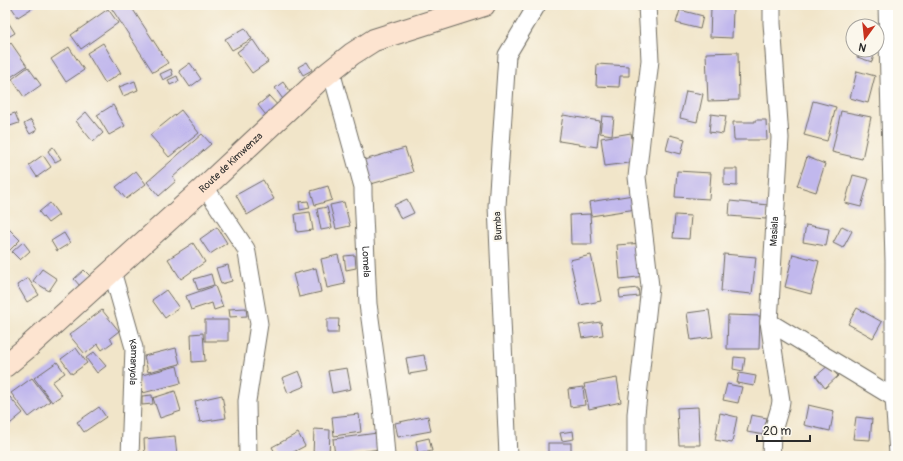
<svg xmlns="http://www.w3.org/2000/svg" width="903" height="461" font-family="Pangolin,sans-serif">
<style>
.building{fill:#c1b8ed}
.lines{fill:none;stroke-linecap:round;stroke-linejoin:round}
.street-casing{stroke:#706c62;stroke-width:19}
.secondary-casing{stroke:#706c62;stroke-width:24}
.street{stroke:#fff;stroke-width:17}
.secondary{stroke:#fde4d0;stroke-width:22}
.labels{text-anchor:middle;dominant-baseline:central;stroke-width:4;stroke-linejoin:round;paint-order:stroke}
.street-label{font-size:10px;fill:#2b2b2b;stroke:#fbf7ec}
</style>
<rect width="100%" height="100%" fill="#fbf7ec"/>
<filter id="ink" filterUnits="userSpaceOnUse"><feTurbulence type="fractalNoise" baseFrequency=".025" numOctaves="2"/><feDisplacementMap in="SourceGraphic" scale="8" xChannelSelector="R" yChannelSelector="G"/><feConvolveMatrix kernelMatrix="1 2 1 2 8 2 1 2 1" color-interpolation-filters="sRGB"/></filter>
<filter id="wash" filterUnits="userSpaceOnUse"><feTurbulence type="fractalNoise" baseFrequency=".012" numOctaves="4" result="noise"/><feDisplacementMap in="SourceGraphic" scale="16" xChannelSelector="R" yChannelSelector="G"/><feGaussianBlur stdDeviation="0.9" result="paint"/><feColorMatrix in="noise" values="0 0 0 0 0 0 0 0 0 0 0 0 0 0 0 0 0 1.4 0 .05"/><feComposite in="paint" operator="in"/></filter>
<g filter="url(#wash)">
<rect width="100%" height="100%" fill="#f1e5c9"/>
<g id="blocks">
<!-- building -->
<g class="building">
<polygon points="10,5 37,5 18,17"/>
<polygon points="111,5 130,5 168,63 153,72 110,6"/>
<polygon points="711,8 733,8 732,38 710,37"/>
<polygon points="108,9 118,23 81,49 71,35"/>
<polygon points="680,10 703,16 700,29 676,23"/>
<polygon points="5,17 15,33 5,39"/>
<polygon points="245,28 252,39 232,50 225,39"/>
<polygon points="253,40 268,62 252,73 237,52"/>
<polygon points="11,43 27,66 5,81 5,48"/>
<polygon points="103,43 121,73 105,83 87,53"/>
<polygon points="69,47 84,70 66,82 51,59"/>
<polygon points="859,50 872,50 875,51 872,62 857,57"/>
<polygon points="738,52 739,100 708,101 706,53"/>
<polygon points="307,62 312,70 303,75 298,67"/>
<polygon points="190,63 201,79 190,87 179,71"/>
<polygon points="597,64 629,66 629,76 620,76 619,87 596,86"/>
<polygon points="28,67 41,85 24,97 12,79"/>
<polygon points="171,69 173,75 163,80 160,74"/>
<polygon points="857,71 875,76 868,103 850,98"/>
<polygon points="177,76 179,81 170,85 168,80"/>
<polygon points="135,81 138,90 123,96 119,87"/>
<polygon points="283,82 293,96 285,102 275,88"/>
<polygon points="686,91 703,94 697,122 680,118"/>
<polygon points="269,96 281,109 269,119 258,105"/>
<polygon points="813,101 836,107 827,141 804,135"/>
<polygon points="113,105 125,126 109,135 97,115"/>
<polygon points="181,110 199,133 169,157 150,135"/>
<polygon points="841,111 871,117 862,159 832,152"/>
<polygon points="86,112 103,133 93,142 76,121"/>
<polygon points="15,113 19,123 10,126 6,116"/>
<polygon points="711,114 726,116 723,134 709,132"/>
<polygon points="563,115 600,121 597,147 559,141"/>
<polygon points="602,116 614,117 612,135 600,133"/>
<polygon points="31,120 37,130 30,134 24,124"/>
<polygon points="755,120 766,120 767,140 734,140 733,122 755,122"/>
<polygon points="631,133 636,162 605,166 601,138"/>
<polygon points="202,134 211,144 173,177 176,181 159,196 147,182"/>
<polygon points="670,135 685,139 681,154 666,150"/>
<polygon points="53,147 61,159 55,162 48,151"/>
<polygon points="405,148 413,172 371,184 364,160"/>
<polygon points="43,155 51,167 37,177 29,165"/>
<polygon points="807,157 825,164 816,192 797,186"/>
<polygon points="724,169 737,169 737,186 724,185"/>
<polygon points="136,171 146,184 126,199 116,187"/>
<polygon points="677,171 711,173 709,199 675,197"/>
<polygon points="853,175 869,179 861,207 845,203"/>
<polygon points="263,180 274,199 247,215 236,195"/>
<polygon points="328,186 332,200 315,205 311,191"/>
<polygon points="633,195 636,209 591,216 589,202"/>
<polygon points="407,199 414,213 401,219 394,205"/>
<polygon points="308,201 310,208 300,210 299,202"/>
<polygon points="730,201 768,205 766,219 729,216"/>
<polygon points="344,202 350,226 336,229 330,205"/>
<polygon points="50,203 59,215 48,223 39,212"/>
<polygon points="327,207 332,228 321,230 317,209"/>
<polygon points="310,212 313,230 297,232 295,214"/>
<polygon points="590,214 592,244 571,244 570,215"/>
<polygon points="675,215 691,216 689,239 673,238"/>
<polygon points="806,225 829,229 826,246 803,242"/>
<polygon points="842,226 852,231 843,248 833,243"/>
<polygon points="217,227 227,243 210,254 200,239"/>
<polygon points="8,228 20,240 7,253 5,250 5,232"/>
<polygon points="64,233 70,243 57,251 51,241"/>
<polygon points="23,242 30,251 20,260 12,252"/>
<polygon points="193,243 205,262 181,279 168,259"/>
<polygon points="642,243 646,276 620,279 617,245"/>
<polygon points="724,254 756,257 752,294 721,291"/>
<polygon points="793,254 819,261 811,294 785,287"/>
<polygon points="338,255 345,284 327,288 321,259"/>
<polygon points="355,255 356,268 346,270 344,256"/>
<polygon points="591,255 601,301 580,305 570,260"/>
<polygon points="228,265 232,281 221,284 216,268"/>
<polygon points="316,268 321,292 299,297 293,274"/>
<polygon points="42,269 57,279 49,291 33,281"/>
<polygon points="84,270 91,277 80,286 74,279"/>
<polygon points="211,274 214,285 198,290 194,279"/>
<polygon points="28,278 39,295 27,302 17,285"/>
<polygon points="215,286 223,307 214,310 212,303 191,310 186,296"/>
<polygon points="638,288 639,296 620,298 619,290"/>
<polygon points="166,290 179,308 165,318 152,300"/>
<polygon points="246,308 247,316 230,317 229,309"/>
<polygon points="857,308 882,322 873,338 848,324"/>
<polygon points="102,310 119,331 110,338 113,342 102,350 98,344 85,354 69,335"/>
<polygon points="709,310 713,337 691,340 687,313"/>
<polygon points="728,315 760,316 759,349 727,349"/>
<polygon points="327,319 339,319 338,333 327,333"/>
<rect x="205" y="320" width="23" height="21"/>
<polygon points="601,322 603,335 582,338 579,325"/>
<polygon points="203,333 205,361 192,362 191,334"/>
<polygon points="76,348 87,363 72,374 61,359"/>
<polygon points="176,348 180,364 148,372 144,356"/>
<polygon points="94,352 106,366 97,373 86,358"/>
<polygon points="424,355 427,371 409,374 406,358"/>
<polygon points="734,357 745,358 743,371 733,369"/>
<polygon points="57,362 65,373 52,382 62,395 52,402 34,378"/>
<polygon points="829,365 838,376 825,388 816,376"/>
<polygon points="177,366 181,383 143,393 138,376"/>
<polygon points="347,368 351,389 332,393 328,371"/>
<polygon points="299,371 305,386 288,393 282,378"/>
<polygon points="739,373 756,376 754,386 737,383"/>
<polygon points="32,378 50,401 29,417 11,393"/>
<polygon points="617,378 621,402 589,409 584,384"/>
<polygon points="727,384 742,387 738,403 723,400"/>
<polygon points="583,387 585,405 570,407 568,389"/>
<polygon points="175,391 181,411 160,418 153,398"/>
<polygon points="152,395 153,404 142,405 142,396"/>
<polygon points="222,395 226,418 200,422 195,401"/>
<polygon points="10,397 23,413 5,428 5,401"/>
<polygon points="808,405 834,411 830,431 804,425"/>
<polygon points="99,407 106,417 84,432 77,422"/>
<polygon points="698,407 700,445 679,445 677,408"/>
<polygon points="720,413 737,417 732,443 715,440"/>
<polygon points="359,414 361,432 334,436 332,417"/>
<polygon points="751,415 767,418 764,435 747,432"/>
<polygon points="428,416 431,431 398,437 395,423"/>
<polygon points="856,417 872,419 870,440 853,439"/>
<polygon points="314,429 330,430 329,456 313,456"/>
<polygon points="573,431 574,439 562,441 560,433"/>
<polygon points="298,433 305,446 286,456 277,456 272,447"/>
<polygon points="377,433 379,449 335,456 333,439"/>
<polygon points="175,436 177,456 145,456 144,439"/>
<polygon points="429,438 432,451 418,454 416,441"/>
<rect x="548" y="443" width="23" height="13"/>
</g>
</g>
</g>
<g filter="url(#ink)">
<use href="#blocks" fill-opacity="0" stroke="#706c62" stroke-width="1"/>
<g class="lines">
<defs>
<g id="street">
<polyline points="887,5 894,261 894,398 898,454"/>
<path id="s1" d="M331,71L363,187V194L368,304L382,406L386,456"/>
<polyline points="205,187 246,249 247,253 259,324 247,401 248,456"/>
<path id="s2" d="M112,271L134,348L130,456"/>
<polyline points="769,322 898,400"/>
<polyline points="508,456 497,206 507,55 537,5"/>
<polyline points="636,456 636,414 650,286 637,177 650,60 647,5"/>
<path id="s3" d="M771,456L772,434L780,407L781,401L769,322L780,138L772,23V5"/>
</g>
<g id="secondary">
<path id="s4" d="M5,366L28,347L205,187L317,82L352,54L374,40L484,5"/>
</g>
</defs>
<!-- street casing -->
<use href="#street" class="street-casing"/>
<!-- secondary casing -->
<use href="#secondary" class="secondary-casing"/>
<!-- street -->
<use href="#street" class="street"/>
<!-- secondary -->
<use href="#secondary" class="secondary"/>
</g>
</g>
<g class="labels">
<!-- street labels -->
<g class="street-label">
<text stroke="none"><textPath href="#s4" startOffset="304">Route de Kimwenza</textPath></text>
<text transform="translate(498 226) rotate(-93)">Bumba</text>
<text stroke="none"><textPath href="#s3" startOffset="227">Masiala</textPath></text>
<text stroke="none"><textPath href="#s1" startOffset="195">Lomela</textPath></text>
<text stroke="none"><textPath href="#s2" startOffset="94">Kamanyola</textPath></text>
</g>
</g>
<!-- margin -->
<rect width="903" height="461" fill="none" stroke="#fbf7ec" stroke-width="20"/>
<!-- north arrow -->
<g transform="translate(865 38) rotate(195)"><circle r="19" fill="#fbf7ec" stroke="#a8a59f"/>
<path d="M0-3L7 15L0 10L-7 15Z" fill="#c8321e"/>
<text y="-6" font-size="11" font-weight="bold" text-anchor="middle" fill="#2b2b2b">N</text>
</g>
<!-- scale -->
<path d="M757 435v6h53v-6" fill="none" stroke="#2b2b2b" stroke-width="2"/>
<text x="763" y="435" font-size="12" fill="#2b2b2b" stroke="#fbf7ec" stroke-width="3" paint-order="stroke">20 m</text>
</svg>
